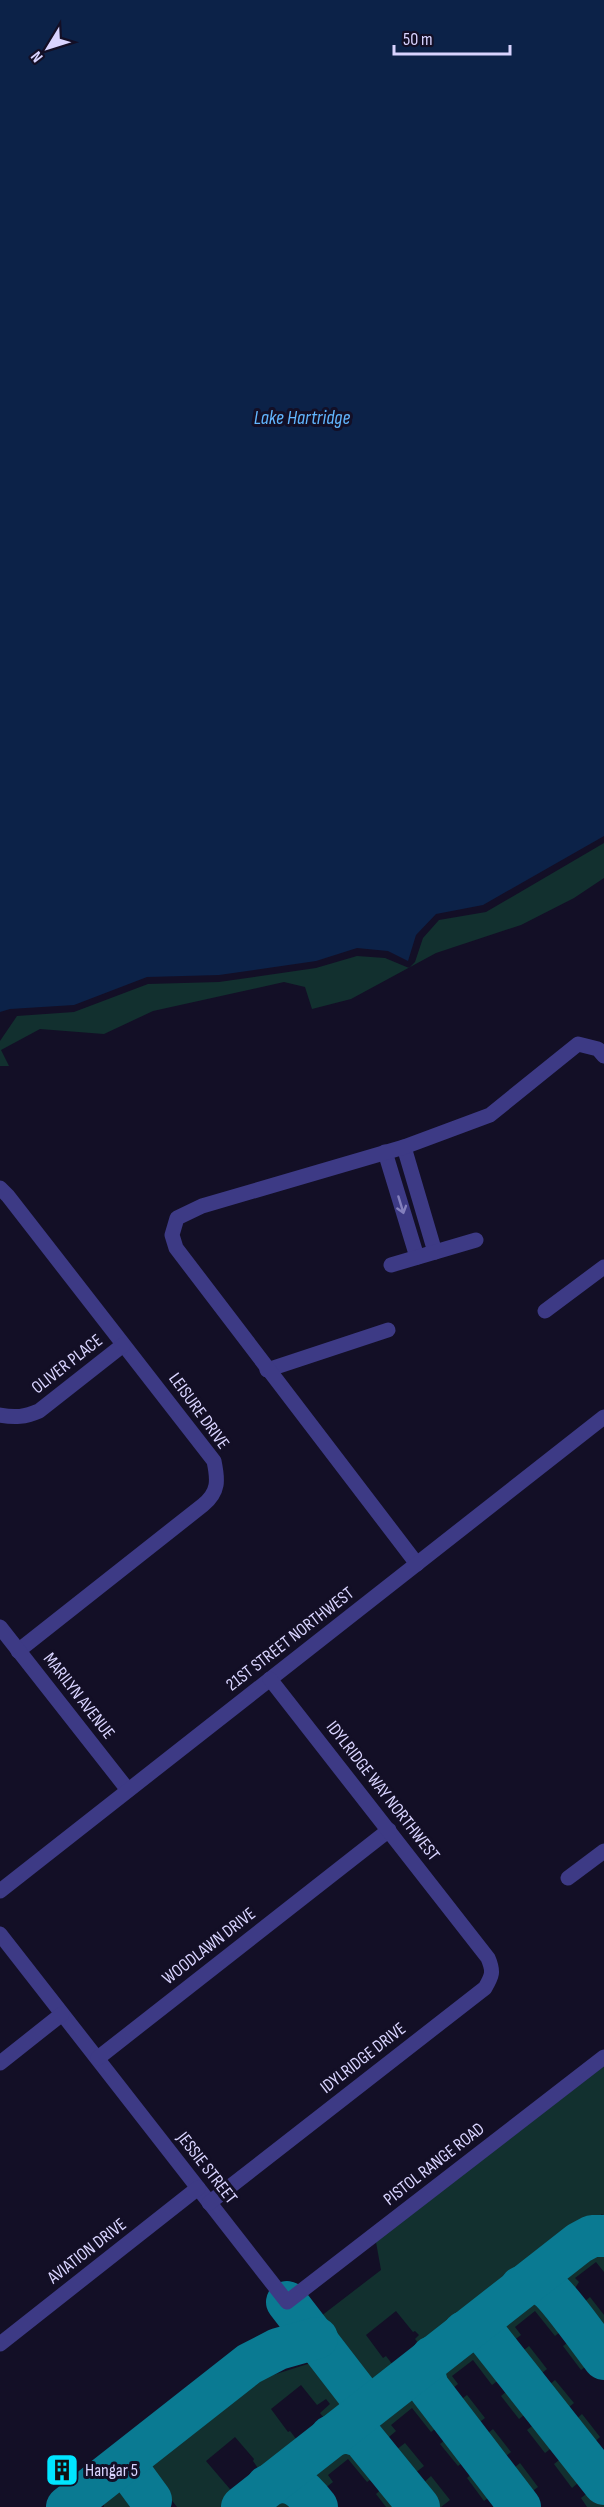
<svg xmlns="http://www.w3.org/2000/svg" width="604" height="2507" font-family="'Sofia Sans Condensed',sans-serif">
<style>
.green{fill:#12302f}
.water{fill:#0c2248}
.lines{fill:none;stroke-linecap:round;stroke-linejoin:round}
.taxiway{stroke:#0a7a92;stroke-width:42}
.minor{stroke:#3d3a85;stroke-width:15}
.oneway{stroke:#837fbc}
.labels{text-anchor:middle;dominant-baseline:central;stroke-width:6;stroke-linejoin:round;paint-order:stroke}
.street-label{font-size:18px;fill:#d9d4ff;stroke:#130f26}
.poi-label{font-size:18px;fill:#d9d4ff;stroke:#130f26;text-anchor:start}
.water-label{font-size:20px;font-style:italic;fill:#62b6ff;stroke:#130f26}
</style>
<rect width="100%" height="100%" fill="#130f26"/>
<!-- green -->
<g class="green">
<polygon points="604,843 604,878 574,898 521,925 436,953 351,999 312,1009 305,987 284,982 153,1011 104,1034 40,1029 1,1050 9,1066 0,1066 0,1041 17,1016 74,1012 148,984 219,982 316,968 357,956 385,958 409,968 415,962 423,938 439,920 486,912"/>
<polygon points="604,2066 604,2216 602,2214 429,2349 423,2349 415,2339 419,2335 415,2331 413,2332 396,2311 366,2335 383,2358 386,2356 396,2369 396,2375 375,2391 363,2389 312,2323 381,2270 376,2242"/>
<path d="M595,2245L604,2246V2272L596,2262L575,2278L579,2282L570,2296H565C549,2273 575,2253 595,2245Z"/>
<path d="M534,2294C551,2297 557,2309 567,2322L565,2328L555,2336L535,2311L515,2327L521,2335L509,2344L503,2343L496,2330C499,2314 518,2296 534,2294Z"/>
<polygon points="590,2297 604,2315 604,2325 597,2330 591,2330 577,2312 580,2306"/>
<polygon points="574,2338 580,2338 593,2356 592,2362 581,2370 563,2346"/>
<path d="M472,2342C489,2343 496,2357 507,2369L505,2375L492,2385L473,2360L452,2376L458,2384L446,2394L440,2393L435,2381L436,2368L465,2343Z"/>
<polygon points="529,2346 547,2369 536,2378 530,2378 517,2360 518,2355"/>
<path d="M314,2362C330,2365 341,2385 350,2398L353,2403L352,2407L333,2424L327,2422L320,2413L330,2404L326,2399L317,2405L301,2385L271,2409L288,2432L290,2431L300,2444L301,2449L266,2475L262,2474L253,2461L254,2459L235,2437L206,2461L235,2495L236,2501L233,2507H177L166,2493L158,2499L136,2472L135,2465L232,2388Z"/>
<polygon points="555,2380 574,2403 563,2412 557,2412 543,2395 544,2389"/>
<polygon points="513,2386 519,2386 533,2403 532,2409 519,2419 501,2396"/>
<polygon points="412,2391 426,2397 443,2419 442,2424 431,2432 412,2408 391,2425 396,2431 383,2442 378,2442 372,2431 373,2416 399,2394"/>
<polygon points="467,2395 485,2418 473,2427 468,2428 454,2410 454,2405"/>
<polygon points="582,2414 600,2437 589,2447 584,2447 570,2429 571,2424"/>
<polygon points="541,2419 546,2420 560,2438 558,2443 545,2453 527,2430"/>
<polygon points="493,2429 511,2452 499,2462 494,2461 480,2443 482,2438"/>
<polygon points="451,2435 456,2435 470,2453 469,2458 458,2466 440,2444"/>
<path d="M345,2440C362,2439 370,2456 380,2468L379,2474L367,2482L348,2459L328,2475L333,2482L320,2492H314L308,2479L310,2467L334,2445Z"/>
<polygon points="405,2443 424,2466 410,2477 404,2477 390,2459 391,2454"/>
<polygon points="567,2454 573,2454 586,2472 585,2477 572,2488 554,2464"/>
<polygon points="520,2463 538,2487 526,2496 521,2495 507,2478 508,2473"/>
<polygon points="477,2469 483,2470 497,2487 496,2492 484,2501 467,2478"/>
<path d="M123,2474L132,2480L150,2505L147,2507H104C102,2491 111,2482 123,2474Z"/>
<polygon points="431,2476 450,2500 441,2507 428,2507 417,2493 418,2488"/>
<polygon points="387,2484 393,2485 407,2502 406,2507 386,2507 376,2494"/>
<path d="M594,2488C604,2490 604,2498 604,2507H587L581,2498Z"/>
<polygon points="286,2489 299,2495 309,2507 255,2507 276,2491"/>
</g>
<!-- water -->
<polygon class="water" points="0,0 604,0 604,836 483,905 436,914 416,935 408,961 388,951 357,948 316,961 219,975 147,977 74,1005 10,1009 0,1012"/>
<g class="lines">
<!-- taxiway -->
<g class="taxiway">
<path d="M521,2287C528,2284 536,2281 544,2286C556,2292 593,2345 604,2359"/>
<polyline points="287,2302 368,2407"/>
<polyline points="464,2332 479,2331 488,2337 604,2484"/>
<polyline points="432,2357 423,2370 428,2387 520,2507"/>
<polyline points="331,2436 347,2432 362,2437 419,2507"/>
<polyline points="124,2463 151,2500"/>
<path d="M267,2486C291,2475 303,2489 317,2507"/>
<polyline points="67,2507 249,2364 278,2349 317,2338"/>
<polyline points="242,2507 579,2243 592,2236 604,2236"/>
</g>
<!-- minor -->
<g class="minor">
<polyline points="404,1147 435,1252"/>
<polyline points="385,1152 417,1257"/>
<path d="M0,1188L8,1196L214,1461C218,1480 219,1492 203,1505L18,1651"/>
<polyline points="391,1265 476,1240"/>
<polyline points="545,1311 604,1267"/>
<polyline points="267,1370 388,1330"/>
<path d="M0,1415C15,1418 25,1417 39,1411L123,1345"/>
<polyline points="417,1564 176,1248 172,1235 177,1218 202,1206 404,1147 490,1115 578,1044 598,1049 604,1056"/>
<polyline points="0,1627 128,1790"/>
<polyline points="568,1878 604,1851"/>
<polyline points="0,1891 604,1417"/>
<polyline points="0,1934 287,2302 604,2057"/>
<polyline points="98,2058 389,1830"/>
<polyline points="0,2063 62,2014"/>
<path d="M209,2203L485,1988C492,1976 494,1972 488,1958L270,1679"/>
<polyline points="0,2344 198,2188"/>
</g>
</g>
<!-- one-way arrows -->
<defs><path id="oneway-shaft" d="M-6 0H5M1.5-3L5.5 0L1.5 3" fill="none" stroke-width="1.6" stroke-linecap="round" stroke-linejoin="round" transform="scale(1.5)"/></defs>
<use class="oneway" href="#oneway-shaft" transform="translate(401 1205) rotate(73)"/>
<!-- icons -->
<defs>
<symbol id="building-square" viewBox="-11 -11 22 22"><rect x="-9" y="-9" width="18" height="18" rx="4" fill="#00e5ff" stroke="#130f26"/><path d="M-4-6H4V6H1V3H-1V6H-4ZM-2.5-4.3h1.7v1.8h-1.7ZM.8-4.3h1.7v1.8H.8ZM-2.5-1h1.7V.8h-1.7ZM.8-1h1.7V.8H.8Z" fill="#111"/></symbol>
</defs>
<g fill-rule="evenodd">
<use href="#building-square" x="43" y="2451" width="38" height="38"/>
</g>
<g class="labels">
<!-- street labels -->
<g class="street-label">
<text transform="translate(67 1364) rotate(-38)">OLIVER PLACE</text>
<text transform="translate(199 1411) rotate(54)">LEISURE DRIVE</text>
<text transform="translate(290 1639) rotate(-38)">21ST STREET NORTHWEST</text>
<text transform="translate(79 1696) rotate(52)">MARILYN AVENUE</text>
<text transform="translate(383 1791) rotate(52)">IDYLRIDGE WAY NORTHWEST</text>
<text transform="translate(209 1946) rotate(-38)">WOODLAWN DRIVE</text>
<text transform="translate(363 2058) rotate(-38)">IDYLRIDGE DRIVE</text>
<text transform="translate(434 2164) rotate(-38)">PISTOL RANGE ROAD</text>
<text transform="translate(207 2168) rotate(52)">JESSIE STREET</text>
<text transform="translate(87 2251) rotate(-38)">AVIATION DRIVE</text>
</g>
<!-- poi labels -->
<g class="poi-label">
<text x="85" y="2470">Hangar 5</text>
</g>
<!-- water labels -->
<g class="water-label">
<text x="302" y="418">Lake Hartridge</text>
</g>
</g>
<!-- north arrow -->
<g transform="translate(48 48) rotate(232)" stroke="#130f26" stroke-width="4.5" paint-order="stroke">
<path d="M0-4.5L10 22L0 15L-10 22Z" fill="#d9d4ff"/>
<text y="-9" font-size="16" font-weight="bold" text-anchor="middle" fill="#d9d4ff">N</text>
</g>
<!-- scale -->
<path d="M394 45v9h116v-9" fill="none" stroke="#d9d4ff" stroke-width="3"/>
<text x="403" y="45" font-size="18" fill="#d9d4ff" stroke="#130f26" stroke-width="4.5" paint-order="stroke">50 m</text>
</svg>
